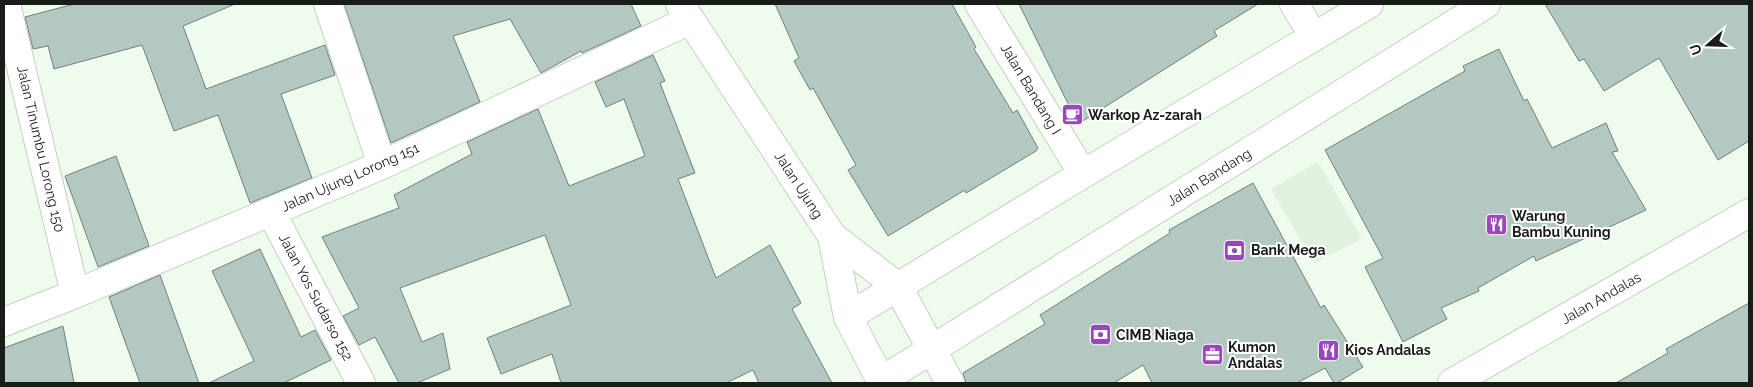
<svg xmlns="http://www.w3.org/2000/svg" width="1753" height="387" font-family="Raleway,sans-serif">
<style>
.built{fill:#e0f2de}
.building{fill:#b4c8c2;stroke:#6f817c}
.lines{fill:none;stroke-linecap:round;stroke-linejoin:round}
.minor-casing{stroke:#c4d0c2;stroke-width:30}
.secondary-casing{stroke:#c4d0c2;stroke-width:30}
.minor{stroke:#fff;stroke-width:28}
.secondary{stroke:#fff;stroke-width:28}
.labels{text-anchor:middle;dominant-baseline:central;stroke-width:4;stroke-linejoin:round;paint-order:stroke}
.street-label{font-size:14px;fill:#181d18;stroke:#fff}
.poi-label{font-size:14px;font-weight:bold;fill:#181d18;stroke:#fff;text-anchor:start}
</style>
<rect width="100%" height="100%" fill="#effbed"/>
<!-- built -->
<polygon class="built" points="1318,162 1362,239 1314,263 1271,189"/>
<!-- building -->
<g class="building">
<polygon points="74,4 235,4 183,26 206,89 325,45 335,75 281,94 312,178 250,203 218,115 174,131 142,45 54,69 48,46 33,49 25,17"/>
<polygon points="344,4 631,4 641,26 582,53 581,51 541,73 510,19 453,36 480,102 391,143"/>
<polygon points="775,4 952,4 976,47 974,49 1013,113 1017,110 1038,148 1036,151 966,193 965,190 888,236 848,170 856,165 813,88 810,90 794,61 799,58"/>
<polygon points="1019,4 1258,4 1214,31 1217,36 1078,124"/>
<polygon points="1545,4 1749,4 1749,141 1718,160 1659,58 1604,91 1584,59 1579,61"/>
<polygon points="1499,49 1524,101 1527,99 1552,148 1606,123 1618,151 1612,152 1646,210 1536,261 1534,256 1478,288 1479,291 1441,308 1447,319 1403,342 1365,267 1383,258 1325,150 1465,71 1463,66"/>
<polygon points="653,55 665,81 660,83 695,173 678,179 716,278 770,245 801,303 792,309 832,383 759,383 753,370 726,383 561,383 552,354 501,374 487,338 571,305 545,235 400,288 422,342 443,333 450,369 417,383 399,383 375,337 359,345 343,316 359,308 322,237 399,208 394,195 472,154 467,142 538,109 569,186 645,156 624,99 606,107 595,82"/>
<polygon points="116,156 149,246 98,267 65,176"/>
<polygon points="1253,183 1321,308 1324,305 1363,367 1337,383 1334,383 1325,368 1297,383 1152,383 1143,365 1114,383 966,383 963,373 1045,324 1040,315 1170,233 1169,230"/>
<polygon points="260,249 301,337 315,330 331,360 284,383 209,383 254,361 212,271"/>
<polygon points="160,275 199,383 140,383 109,297"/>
<polygon points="1749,303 1749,383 1616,383 1668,353 1666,349"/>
<polygon points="63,326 74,383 4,383 4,348"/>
</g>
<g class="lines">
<defs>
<g id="minor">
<polyline points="6,4 75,294"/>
<polyline points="328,4 382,165"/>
<polyline points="979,4 1083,174"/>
<polyline points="1294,4 1314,37"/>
<polyline points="271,212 361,383"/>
<polyline points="4,322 75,294 382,165 690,20"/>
</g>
<g id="secondary">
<polyline points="680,4 832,236 848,317 882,383"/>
<polyline points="832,236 898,287 950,383"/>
<polyline points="848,317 1083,174 1369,4"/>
<polyline points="881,381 1486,4"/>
<polyline points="1452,383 1749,213"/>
</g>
</defs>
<!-- minor casing -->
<use href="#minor" class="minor-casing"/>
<!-- secondary casing -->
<use href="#secondary" class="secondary-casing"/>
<!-- minor -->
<use href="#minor" class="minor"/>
<!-- secondary -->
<use href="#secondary" class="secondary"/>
</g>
<!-- icons -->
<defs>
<symbol id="cafe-square" viewBox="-11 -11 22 22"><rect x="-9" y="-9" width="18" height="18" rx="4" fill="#9848b8" stroke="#fff"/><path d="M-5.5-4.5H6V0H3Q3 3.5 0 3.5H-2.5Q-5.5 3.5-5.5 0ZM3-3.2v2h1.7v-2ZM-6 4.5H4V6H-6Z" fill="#fff"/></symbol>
<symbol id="restaurant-square" viewBox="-11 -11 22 22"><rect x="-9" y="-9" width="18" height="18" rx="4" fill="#9848b8" stroke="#fff"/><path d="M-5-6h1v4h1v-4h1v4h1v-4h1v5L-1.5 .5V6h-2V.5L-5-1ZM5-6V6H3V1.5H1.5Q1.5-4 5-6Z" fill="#fff"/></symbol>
<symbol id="bank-square" viewBox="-11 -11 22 22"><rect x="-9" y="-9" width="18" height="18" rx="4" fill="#9848b8" stroke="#fff"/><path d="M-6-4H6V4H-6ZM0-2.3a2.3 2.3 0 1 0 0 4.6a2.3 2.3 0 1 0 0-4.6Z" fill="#fff"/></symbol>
<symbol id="office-square" viewBox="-11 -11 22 22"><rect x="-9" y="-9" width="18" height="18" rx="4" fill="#9848b8" stroke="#fff"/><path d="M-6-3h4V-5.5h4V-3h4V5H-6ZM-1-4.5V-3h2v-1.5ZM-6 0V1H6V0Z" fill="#fff"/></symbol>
</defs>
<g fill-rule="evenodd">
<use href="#cafe-square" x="1060" y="102" width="25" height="25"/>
<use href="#restaurant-square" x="1484" y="212" width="25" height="25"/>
<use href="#bank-square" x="1222" y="238" width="25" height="25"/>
<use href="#bank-square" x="1088" y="322" width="25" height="25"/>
<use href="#restaurant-square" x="1316" y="338" width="25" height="25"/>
<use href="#office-square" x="1200" y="342" width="25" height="25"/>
</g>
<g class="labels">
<!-- street labels -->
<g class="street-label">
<text transform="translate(1031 89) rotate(59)">Jalan Bandang I</text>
<text transform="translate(41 149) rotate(77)">Jalan Tinumbu Lorong 150</text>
<text transform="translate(350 177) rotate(-24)">Jalan Ujung Lorong 151</text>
<text transform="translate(1209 177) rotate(-32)">Jalan Bandang</text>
<text transform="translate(799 185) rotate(57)">Jalan Ujung</text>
<text transform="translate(316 297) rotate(62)">Jalan Yos Sudarso 152</text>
<text transform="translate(1601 298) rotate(-30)">Jalan Andalas</text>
</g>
<!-- poi labels -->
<g class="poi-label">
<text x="1088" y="115">Warkop Az-zarah</text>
<text x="1512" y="216">Warung<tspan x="1512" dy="16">Bambu Kuning</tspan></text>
<text x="1251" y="250">Bank Mega</text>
<text x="1116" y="335">CIMB Niaga</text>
<text x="1228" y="347">Kumon<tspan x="1228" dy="16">Andalas</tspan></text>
<text x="1345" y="350">Kios Andalas</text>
</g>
</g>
<!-- border -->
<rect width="1753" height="387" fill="none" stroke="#181d18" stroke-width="10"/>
<!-- north arrow -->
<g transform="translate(1708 45) rotate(250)" stroke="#ffffff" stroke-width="4" paint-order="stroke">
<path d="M0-4L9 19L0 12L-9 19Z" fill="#181d18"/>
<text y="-8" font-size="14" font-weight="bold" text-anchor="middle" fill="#181d18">U</text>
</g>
</svg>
